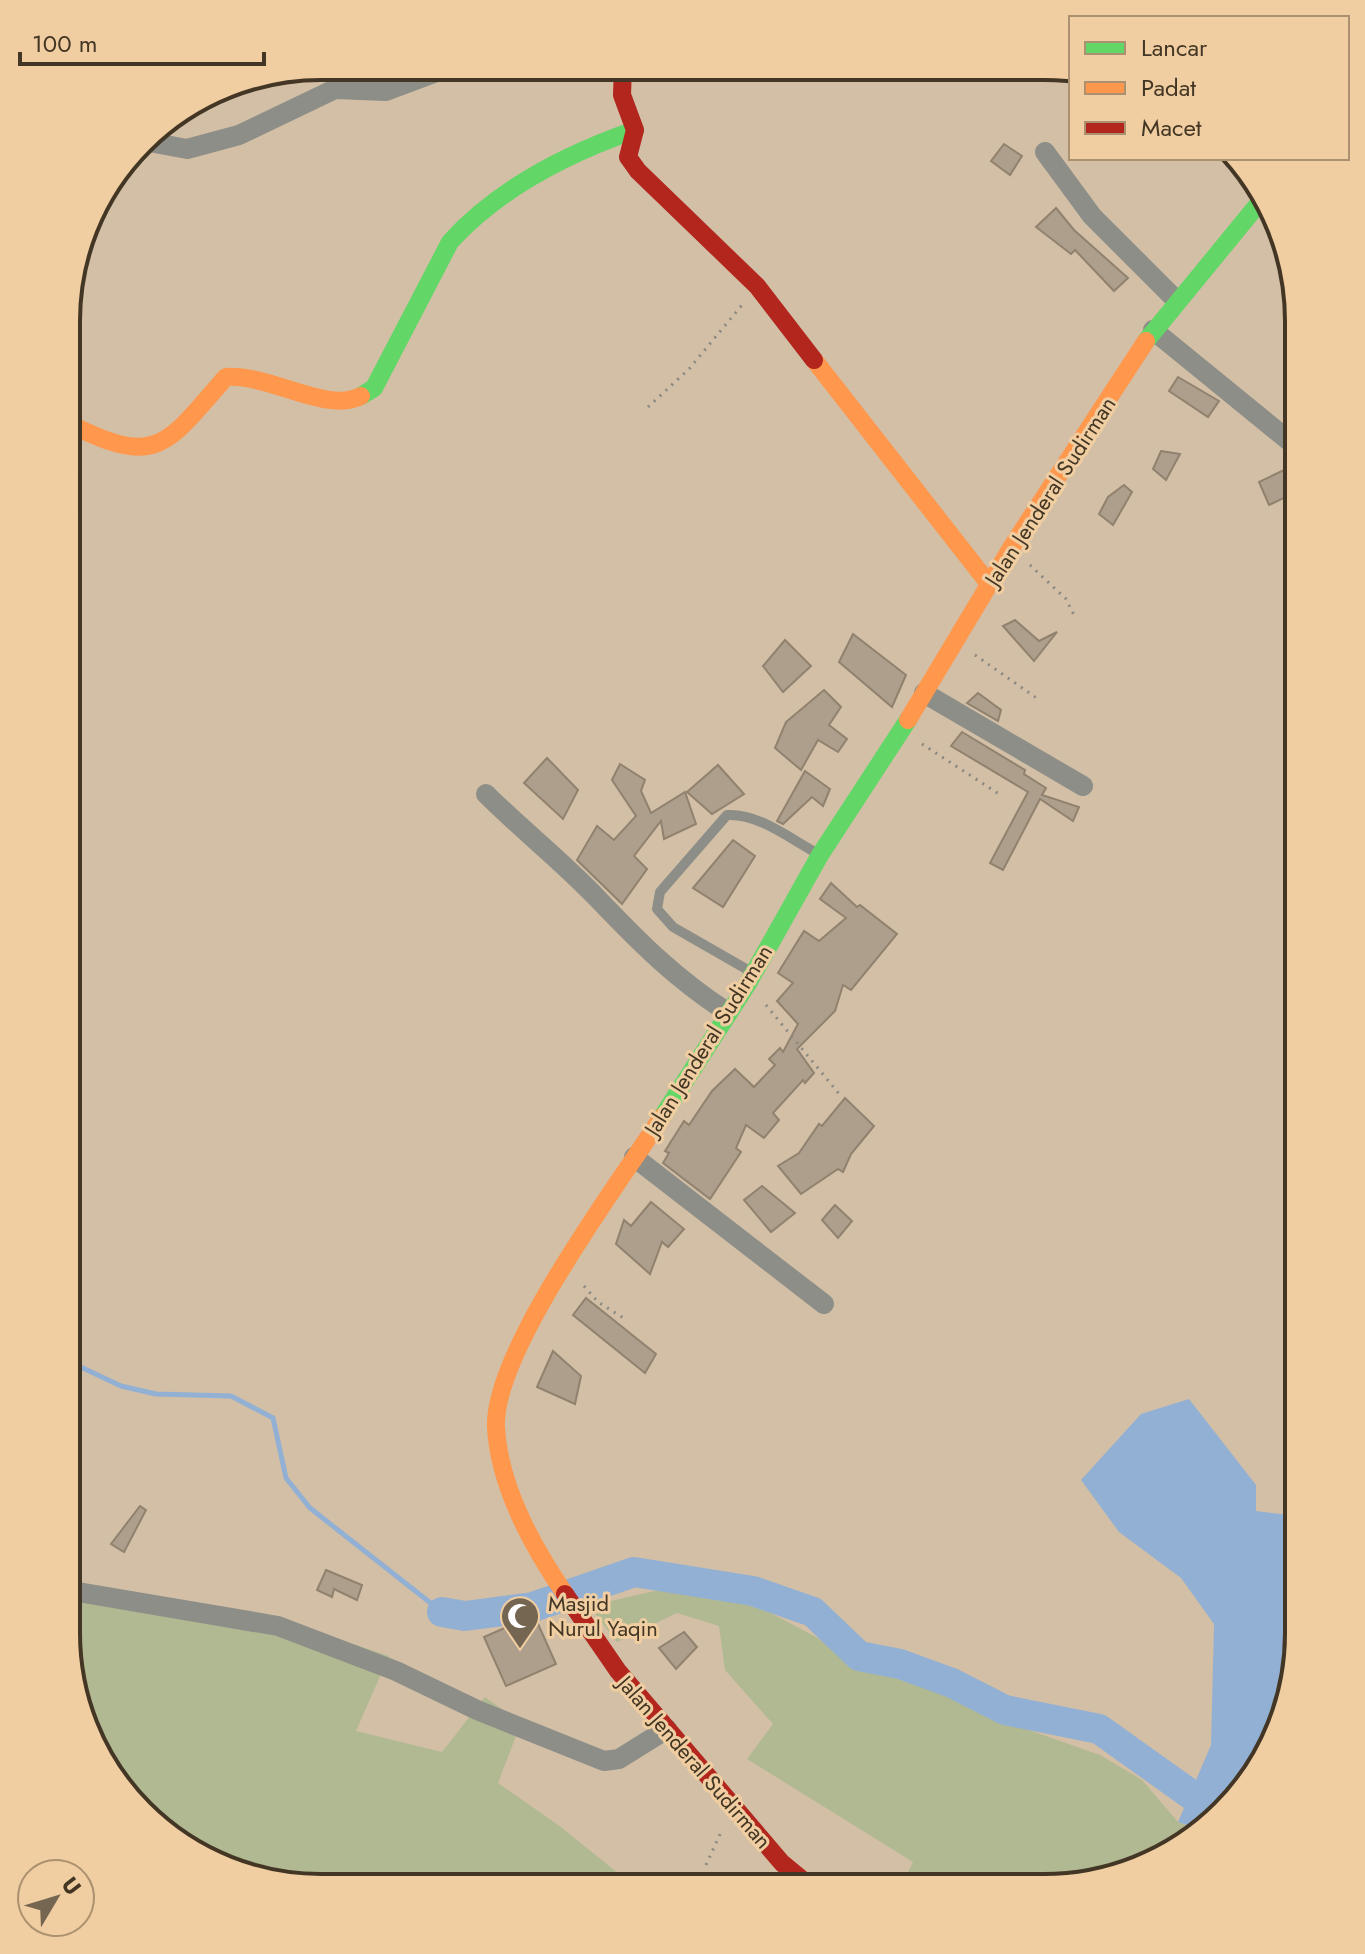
<svg xmlns="http://www.w3.org/2000/svg" width="1365" height="1954" font-family="Jost,sans-serif">
<style>
.green{fill:#b1b993}
.water{fill:#92b0d3}
.lines{fill:none;stroke-linecap:round;stroke-linejoin:round}
.stream{stroke:#92b0d3;stroke-width:5}
.river{stroke:#92b0d3;stroke-width:30}
.building{fill:#ad9f8b;stroke:#90826e;stroke-width:2}
.path{stroke:#898881;stroke-width:3;stroke-dasharray:2 6;stroke-linecap:butt}
.lane{stroke:#8c8e87;stroke-width:10}
.street{stroke:#8c8e87;stroke-width:20}
.fast{stroke:#63d668;stroke-width:18}
.slow{stroke:#ff974d;stroke-width:18}
.jam{stroke:#b3261e;stroke-width:18}
.labels{text-anchor:middle;dominant-baseline:central;stroke-width:6;stroke-linejoin:round;paint-order:stroke}
.street-label{font-size:22px;fill:#433624;stroke:#f0cea1}
.poi-label{font-size:22px;fill:#433624;stroke:#f0cea1;text-anchor:start}
.rim{fill:none;stroke:#433624;stroke-width:4}
</style>
<rect width="100%" height="100%" fill="#d2bfa6"/>
<!-- green -->
<g class="green">
<polygon points="66,1577 142,1609 329,1636 389,1656 356,1731 442,1752 485,1697 521,1723 498,1783 561,1827 635,1887 288,1886 166,1836 92,1745 66,1633"/>
<polygon points="659,1590 721,1596 769,1612 818,1638 849,1662 939,1688 1026,1729 1100,1755 1142,1780 1178,1822 1196,1828 1156,1862 1044,1888 900,1888 913,1862 747,1759 773,1724 725,1670 719,1626 677,1613 617,1642 589,1606"/>
</g>
<!-- water -->
<polygon class="water" points="1189,1399 1256,1485 1256,1511 1298,1516 1298,1650 1256,1775 1196,1828 1178,1822 1211,1745 1214,1624 1181,1578 1119,1532 1081,1480 1141,1414"/>
<g class="lines">
<!-- stream -->
<polyline class="stream" points="66,1360 121,1386 156,1394 231,1396 273,1418 286,1478 310,1508 442,1612"/>
<!-- river -->
<polyline class="river" points="442,1612 465,1616 533,1607 634,1572 753,1591 813,1612 859,1656 900,1664 952,1683 1005,1710 1099,1729 1214,1811"/>
</g>
<!-- building -->
<g class="building">
<polygon points="1004,144 1022,156 1010,175 991,161"/>
<polygon points="1056,208 1074,230 1128,278 1114,291 1075,250 1071,254 1036,227"/>
<polygon points="1178,377 1219,401 1208,417 1169,391"/>
<polygon points="1161,451 1180,454 1166,480 1153,469"/>
<polygon points="1286,469 1296,492 1269,505 1259,482"/>
<polygon points="1124,485 1132,492 1113,525 1099,514 1108,497"/>
<polygon points="1015,620 1039,641 1057,632 1034,661 1003,626"/>
<polygon points="853,634 906,675 892,707 839,662"/>
<polygon points="785,640 811,666 783,692 763,666"/>
<polygon points="824,690 841,707 829,725 847,739 838,752 818,740 801,770 775,748 786,722"/>
<polygon points="978,693 1001,710 998,721 967,703"/>
<polygon points="962,732 1025,770 1024,774 1046,788 1042,795 1079,807 1073,821 1040,799 1003,870 990,863 1028,792 951,746"/>
<polygon points="547,758 578,790 563,819 524,783"/>
<polygon points="620,764 645,780 641,791 651,813 685,792 696,824 664,839 661,821 634,856 647,869 622,904 577,860 597,826 614,840 636,816 612,780"/>
<polygon points="718,765 744,794 712,814 687,792"/>
<polygon points="805,771 830,789 823,806 812,797 783,824 777,821"/>
<polygon points="733,840 755,856 723,907 693,888"/>
<polygon points="831,883 857,907 860,905 897,934 851,990 843,985 835,1011 797,1049 814,1073 805,1083 803,1080 773,1113 779,1120 764,1138 746,1125 736,1148 741,1152 710,1199 663,1163 669,1153 665,1151 684,1121 689,1125 712,1091 735,1069 754,1087 775,1065 769,1059 780,1048 783,1052 798,1024 777,1001 793,983 778,973 804,931 819,941 846,918 820,899"/>
<polygon points="845,1098 874,1126 851,1154 843,1172 838,1169 801,1194 778,1166 799,1153 819,1124 822,1126"/>
<polygon points="762,1186 795,1213 771,1232 744,1200"/>
<polygon points="651,1202 684,1229 668,1247 662,1242 650,1274 616,1244 624,1220 631,1226"/>
<polygon points="835,1205 852,1221 838,1238 822,1220"/>
<polygon points="586,1298 656,1354 645,1373 573,1315"/>
<polygon points="553,1351 581,1376 575,1404 537,1387"/>
<polygon points="140,1506 146,1510 124,1552 111,1544"/>
<polygon points="326,1570 362,1585 357,1600 334,1589 332,1597 317,1590"/>
<polygon points="534,1615 556,1664 506,1686 484,1637"/>
<polygon points="684,1632 697,1647 676,1669 659,1648"/>
</g>
<g class="lines">
<!-- path -->
<g class="path">
<polyline points="648,407 689,369 742,305"/>
<polyline points="1030,565 1066,599 1076,619"/>
<polyline points="975,655 1038,699"/>
<polyline points="922,744 1002,796"/>
<polyline points="766,1005 840,1095"/>
<polyline points="584,1286 598,1302 625,1319"/>
<polyline points="706,1865 722,1830"/>
</g>
<!-- lane -->
<path class="lane" d="M748,970L673,927L657,909L660,892L727,815C758,813 789,838 815,852"/>
<!-- street -->
<g class="street">
<polyline points="144,141 187,149 239,135 335,89 386,91 453,66"/>
<polyline points="1045,152 1092,216 1177,301"/>
<polyline points="1153,330 1299,449"/>
<polyline points="924,693 1083,786"/>
<path d="M486,794C522,830 563,862 598,899C640,943 676,979 727,1012"/>
<polyline points="634,1157 824,1304"/>
<polyline points="66,1590 278,1626 396,1671 477,1710 604,1761 619,1759 667,1729"/>
</g>
<!-- fast -->
<g class="fast">
<polyline points="1146,341 1264,197"/>
<path d="M361,396L374,388L450,242C499,188 566,154 635,130"/>
<polyline points="662,1117 747,985 820,855 908,720"/>
</g>
<!-- slow -->
<g class="slow">
<polyline points="814,360 989,584"/>
<path d="M68,423C158,469 166,445 226,377C271,374 326,414 361,396"/>
<polyline points="908,720 1011,548 1146,341"/>
<path d="M565,1594C532,1546 499,1486 496,1427C493,1351 618,1185 662,1117"/>
</g>
<!-- jam -->
<g class="jam">
<polyline points="623,67 622,95 635,130 628,157 638,171 757,286 814,360"/>
<polyline points="565,1594 618,1671 782,1863 811,1887"/>
</g>
</g>
<!-- icons -->
<defs>
<symbol id="mosque-pin" viewBox="-11 -11 22 30"><path d="M0 17L-7.5 6A9.5 9.5 0 1 1 7.5 6Z" fill="#756652" stroke="#f0cea1"/><path d="M3.5-4.9A6 6 0 1 0 3.5 4.9A5 5 0 1 1 3.5-4.9Z" fill="#fff"/></symbol>
</defs>
<g fill-rule="evenodd">
<use href="#mosque-pin" x="498" y="1594" width="44" height="60"/>
</g>
<g class="labels">
<!-- street labels -->
<g class="street-label">
<text transform="translate(1050 491) rotate(-57)">Jalan Jenderal Sudirman</text>
<text transform="translate(708 1040) rotate(-58)">Jalan Jenderal Sudirman</text>
<text transform="translate(695 1762) rotate(49)">Jalan Jenderal Sudirman</text>
</g>
<!-- poi labels -->
<g class="poi-label">
<text x="548" y="1603">Masjid<tspan x="548" dy="25">Nurul Yaqin</tspan></text>
</g>
</g>
<!-- crop -->
<path d="M0 0H1365V1954H0ZM321 80H1044A241 241 0 0 1 1285 321V1633A241 241 0 0 1 1044 1874H321A241 241 0 0 1 80 1633V321A241 241 0 0 1 321 80Z" fill="#f0cea1" fill-rule="evenodd"/>
<path class="rim" d="M321 80H1044A241 241 0 0 1 1285 321V1633A241 241 0 0 1 1044 1874H321A241 241 0 0 1 80 1633V321A241 241 0 0 1 321 80Z"/>
<!-- legend -->
<rect x="1069" y="16" width="280" height="144" fill="#f0cea1" stroke="#ab916f" stroke-width="2"/>
<rect x="1085" y="42" width="40" height="12" fill="#63d668" stroke="#ab916f" stroke-width="2"/>
<text x="1141" y="56" font-size="24" fill="#433624">Lancar</text>
<rect x="1085" y="82" width="40" height="12" fill="#ff974d" stroke="#ab916f" stroke-width="2"/>
<text x="1141" y="96" font-size="24" fill="#433624">Padat</text>
<rect x="1085" y="122" width="40" height="12" fill="#b3261e" stroke="#ab916f" stroke-width="2"/>
<text x="1141" y="136" font-size="24" fill="#433624">Macet</text>
<!-- north arrow -->
<g transform="translate(56 1898) rotate(52)"><circle r="38" fill="#f0cea1" stroke="#ab916f" stroke-width="2"/>
<path d="M0-6L14 30L0 20L-14 30Z" fill="#756652"/>
<text y="-12" font-size="22" font-weight="bold" text-anchor="middle" fill="#433624">U</text>
</g>
<!-- scale -->
<path d="M20 52v12h244v-12" fill="none" stroke="#433624" stroke-width="4"/>
<text x="32" y="52" font-size="24" fill="#433624" stroke="#f0cea1" stroke-width="6" paint-order="stroke">100 m</text>
</svg>
